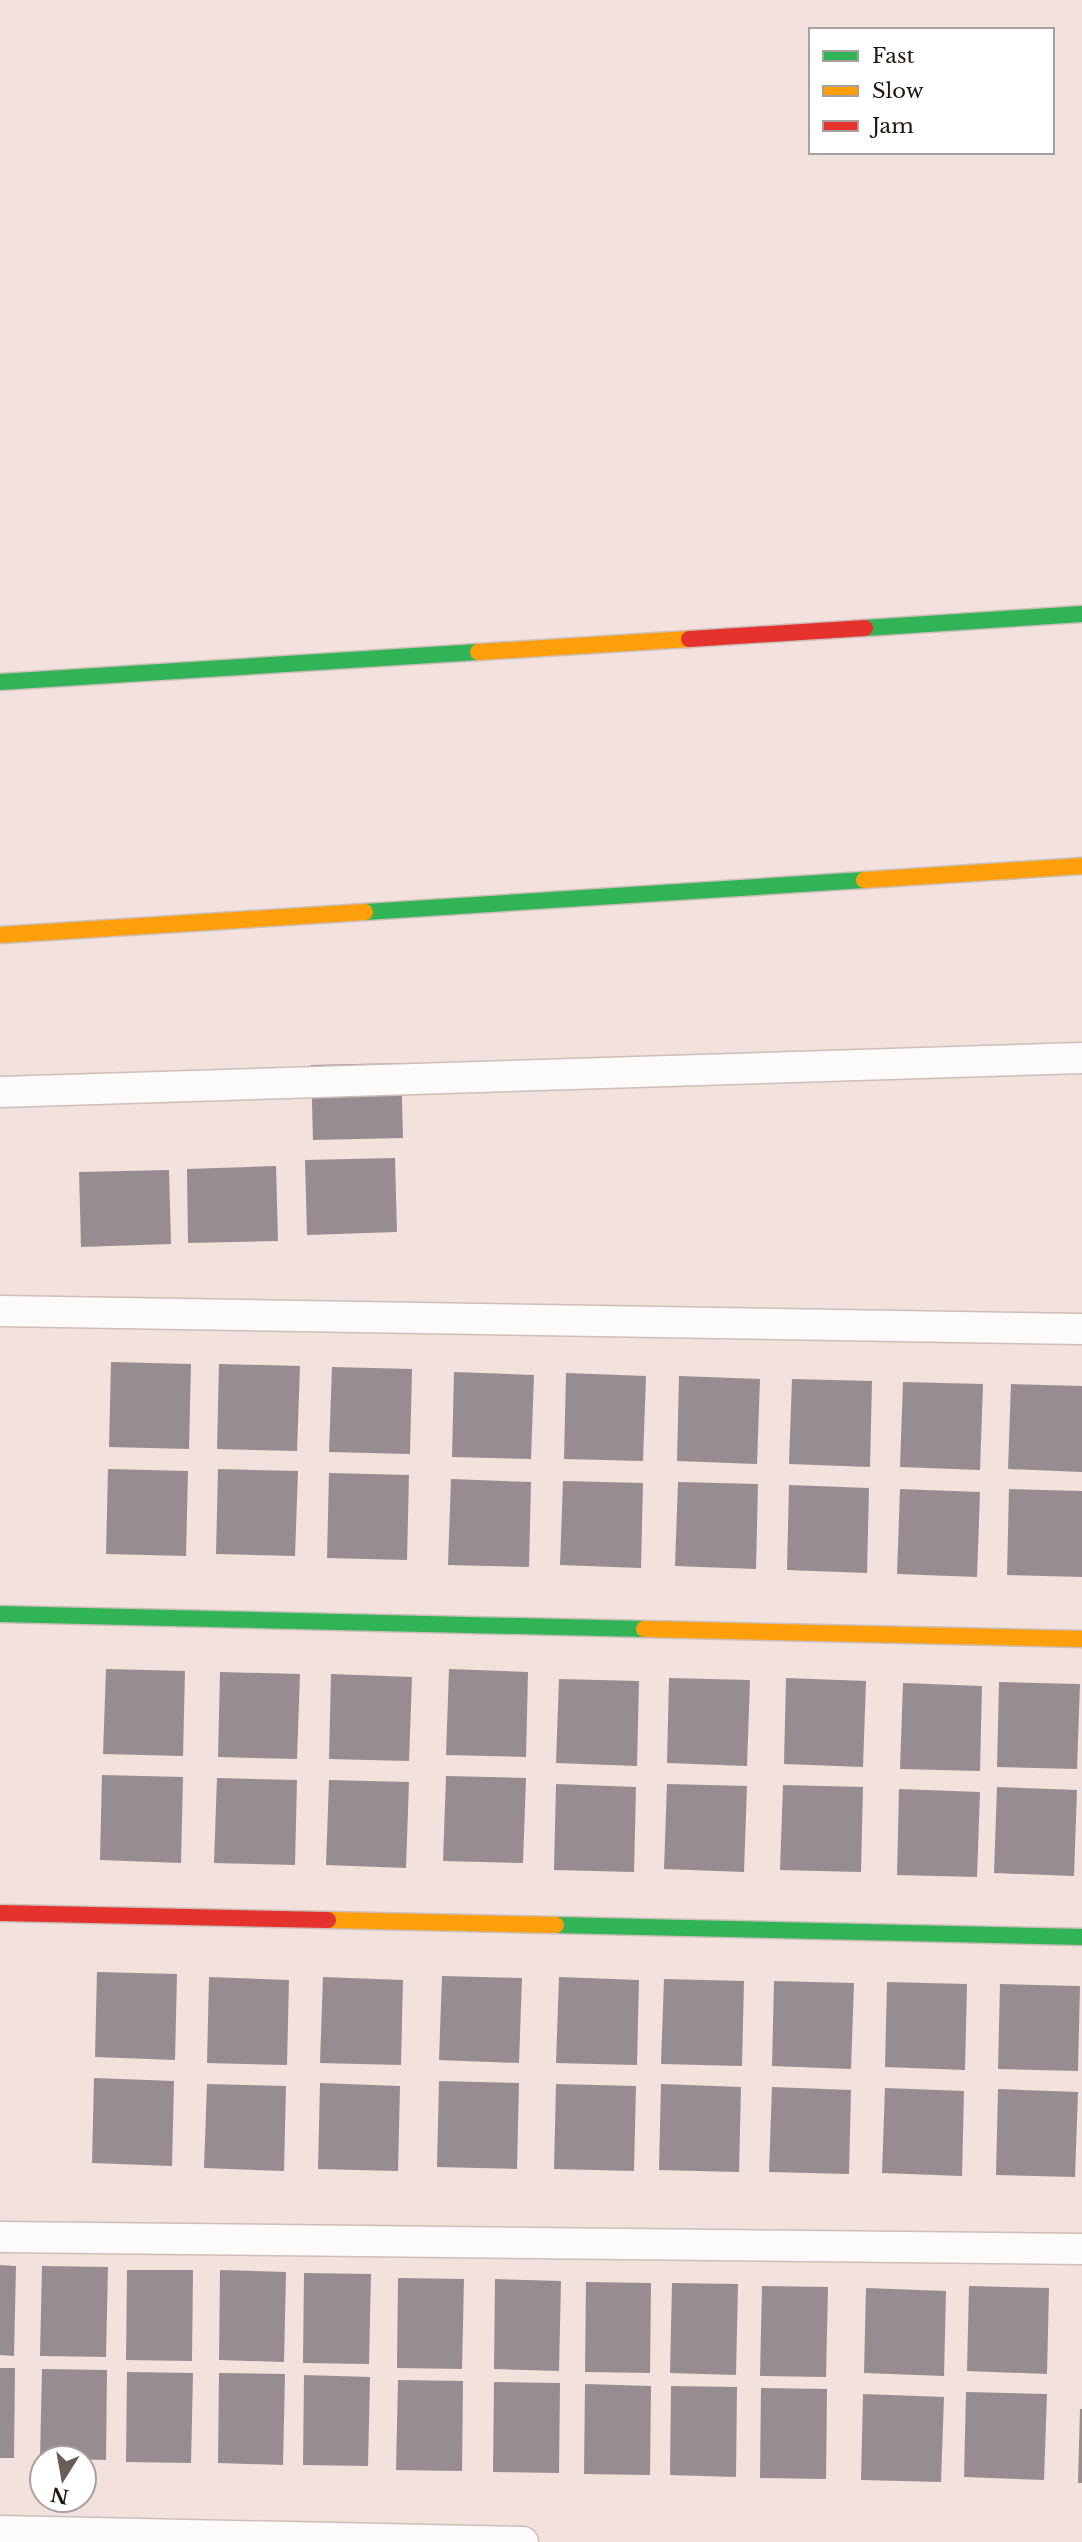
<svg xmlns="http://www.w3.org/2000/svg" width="1082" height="2542" font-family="'Libre Baskerville',serif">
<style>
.building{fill:#978d91}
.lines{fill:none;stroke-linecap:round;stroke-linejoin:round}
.street-casing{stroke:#ccbeba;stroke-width:33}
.fast-casing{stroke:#ccbeba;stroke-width:19}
.slow-casing{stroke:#ccbeba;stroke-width:19}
.jam-casing{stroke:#ccbeba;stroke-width:19}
.street{stroke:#fdfafa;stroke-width:30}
.fast{stroke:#30b455;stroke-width:16}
.slow{stroke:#ff9f0a;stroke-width:16}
.jam{stroke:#e5322d;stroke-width:16}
</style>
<rect width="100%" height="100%" fill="#f2e1dc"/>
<!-- building -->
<g class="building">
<polygon points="401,1063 403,1138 313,1140 311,1065"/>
<polygon points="395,1158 397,1232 307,1235 305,1160"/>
<polygon points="276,1166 278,1241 188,1243 187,1169"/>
<polygon points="169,1170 171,1244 81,1247 79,1172"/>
<polygon points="111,1362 191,1364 189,1449 109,1447"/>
<polygon points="219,1364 300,1366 297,1451 217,1449"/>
<polygon points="332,1367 412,1369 410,1454 329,1452"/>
<polygon points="454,1372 534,1375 531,1459 452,1457"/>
<polygon points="566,1373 646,1376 643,1461 564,1459"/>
<polygon points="679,1376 760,1379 757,1464 677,1461"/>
<polygon points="792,1379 872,1381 870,1467 789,1464"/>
<polygon points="903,1382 983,1384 980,1470 900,1467"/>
<polygon points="1011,1384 1082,1386 1082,1472 1008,1469"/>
<polygon points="108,1469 188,1471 186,1556 106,1554"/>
<polygon points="218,1469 298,1471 295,1556 216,1554"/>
<polygon points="329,1473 409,1475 407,1560 327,1558"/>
<polygon points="451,1479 531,1482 529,1567 448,1565"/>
<polygon points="563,1481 643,1483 641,1568 560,1565"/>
<polygon points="678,1482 758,1484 756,1569 675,1566"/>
<polygon points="789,1485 869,1488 867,1573 787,1570"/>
<polygon points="900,1489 980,1492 977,1577 897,1574"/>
<polygon points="1009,1489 1082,1491 1082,1577 1007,1575"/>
<polygon points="106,1669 185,1671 183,1756 103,1754"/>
<polygon points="449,1669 528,1672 526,1757 446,1755"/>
<polygon points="220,1672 300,1674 297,1759 218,1757"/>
<polygon points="331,1674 412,1677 409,1761 329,1759"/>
<polygon points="669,1678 750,1680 747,1766 667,1763"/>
<polygon points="786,1678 866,1681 863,1767 784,1764"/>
<polygon points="559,1679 639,1681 637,1766 556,1763"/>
<polygon points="999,1682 1080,1684 1077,1769 997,1767"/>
<polygon points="903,1683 982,1686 980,1771 900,1769"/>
<polygon points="102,1775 183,1777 181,1863 100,1860"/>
<polygon points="446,1776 526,1778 523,1863 443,1861"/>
<polygon points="217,1778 297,1780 295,1865 214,1863"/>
<polygon points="329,1780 409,1782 406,1868 326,1865"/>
<polygon points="556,1784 636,1787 634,1872 554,1870"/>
<polygon points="667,1784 747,1786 744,1872 664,1869"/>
<polygon points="783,1785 863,1787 861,1872 780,1870"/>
<polygon points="997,1787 1077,1790 1074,1876 994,1873"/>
<polygon points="899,1789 980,1792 977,1877 897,1875"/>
<polygon points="97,1972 177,1974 175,2060 95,2057"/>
<polygon points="442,1976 522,1978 519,2063 439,2060"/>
<polygon points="209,1977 289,1980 287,2065 207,2063"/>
<polygon points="323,1977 403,1980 401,2065 320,2063"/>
<polygon points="559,1977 639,1980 637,2065 556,2063"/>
<polygon points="664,1979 744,1981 742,2066 661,2064"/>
<polygon points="774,1981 854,1983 851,2069 772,2066"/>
<polygon points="887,1982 967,1984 965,2070 885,2067"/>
<polygon points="1000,1984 1080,1986 1078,2071 998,2069"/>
<polygon points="94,2078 174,2081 172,2166 92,2163"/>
<polygon points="439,2081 519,2083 517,2169 437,2167"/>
<polygon points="320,2083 400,2086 398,2171 318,2169"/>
<polygon points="207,2084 286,2086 284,2171 204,2168"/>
<polygon points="556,2084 636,2086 634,2171 554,2169"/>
<polygon points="661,2084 741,2087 739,2172 659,2170"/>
<polygon points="772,2087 851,2090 849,2174 769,2172"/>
<polygon points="885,2088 964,2091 962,2176 882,2173"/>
<polygon points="998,2089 1078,2092 1075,2177 996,2175"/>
<polygon points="0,2265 16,2266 14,2356 0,2355"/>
<polygon points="42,2266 108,2267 106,2357 40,2356"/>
<polygon points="127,2270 193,2270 192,2361 126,2360"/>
<polygon points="220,2270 286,2272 284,2362 219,2360"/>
<polygon points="304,2273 371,2274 369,2364 303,2363"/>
<polygon points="398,2278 464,2279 462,2369 397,2368"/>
<polygon points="495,2279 561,2281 559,2371 494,2369"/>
<polygon points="586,2282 651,2283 650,2373 585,2372"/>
<polygon points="672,2283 738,2284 736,2375 670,2373"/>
<polygon points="762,2286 828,2287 826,2377 760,2376"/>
<polygon points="969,2286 1049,2288 1047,2374 967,2371"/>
<polygon points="866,2288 946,2291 944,2376 864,2373"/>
<polygon points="0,2368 15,2368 14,2458 0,2458"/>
<polygon points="42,2369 107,2370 106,2460 40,2458"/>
<polygon points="127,2372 193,2373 191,2463 126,2462"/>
<polygon points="219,2373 285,2374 283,2465 218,2463"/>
<polygon points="304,2375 370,2377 368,2466 303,2465"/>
<polygon points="398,2380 463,2381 462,2471 396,2470"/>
<polygon points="494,2382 560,2383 559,2473 493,2472"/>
<polygon points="585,2384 651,2386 650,2475 584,2474"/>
<polygon points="671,2386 737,2387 736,2477 670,2475"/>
<polygon points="761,2388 827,2389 826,2479 760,2478"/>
<polygon points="966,2392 1047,2394 1044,2480 964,2477"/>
<polygon points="863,2394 944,2397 941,2482 861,2480"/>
<polygon points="1080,2409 1082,2409 1082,2483 1078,2483"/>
</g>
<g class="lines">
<defs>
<g id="street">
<polyline points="0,1092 1082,1058"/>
<polyline points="0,1311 1082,1329"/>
<polyline points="0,2237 1082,2249"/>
<polyline points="0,2531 523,2542"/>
</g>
<g id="fast">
<polyline points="865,628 1082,614"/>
<polyline points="0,682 478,652"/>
<polyline points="365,912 864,880"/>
<polyline points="0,1614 644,1629"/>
<polyline points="556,1925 1082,1937"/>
</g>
<g id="slow">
<polyline points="478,652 689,639"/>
<polyline points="864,880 1082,866"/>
<polyline points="0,935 365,912"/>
<polyline points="644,1629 1082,1639"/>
<polyline points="328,1920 556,1925"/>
</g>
<g id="jam">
<polyline points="689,639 865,628"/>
<polyline points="0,1913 328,1920"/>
</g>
</defs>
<!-- street casing -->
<use href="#street" class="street-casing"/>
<!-- fast casing -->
<use href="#fast" class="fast-casing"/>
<!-- slow casing -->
<use href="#slow" class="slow-casing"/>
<!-- jam casing -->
<use href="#jam" class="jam-casing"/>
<!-- street -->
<use href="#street" class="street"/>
<!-- fast -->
<use href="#fast" class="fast"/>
<!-- slow -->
<use href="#slow" class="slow"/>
<!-- jam -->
<use href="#jam" class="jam"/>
</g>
<!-- legend -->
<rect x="809" y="28" width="245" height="126" fill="#ffffff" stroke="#a6a19f" stroke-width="2"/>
<rect x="823" y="51" width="35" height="10" fill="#30b455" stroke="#a6a19f" stroke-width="2"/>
<text x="872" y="63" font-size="21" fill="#211510">Fast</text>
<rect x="823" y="86" width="35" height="10" fill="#ff9f0a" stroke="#a6a19f" stroke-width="2"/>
<text x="872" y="98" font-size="21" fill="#211510">Slow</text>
<rect x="823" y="121" width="35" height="10" fill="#e5322d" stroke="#a6a19f" stroke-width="2"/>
<text x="872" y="133" font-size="21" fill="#211510">Jam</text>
<!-- north arrow -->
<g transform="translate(63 2479) rotate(191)"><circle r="33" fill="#ffffff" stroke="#a6a19f" stroke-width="2"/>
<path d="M0-5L12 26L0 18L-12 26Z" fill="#6a5c57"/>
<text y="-10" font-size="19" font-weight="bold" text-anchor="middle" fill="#211510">N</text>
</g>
</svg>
